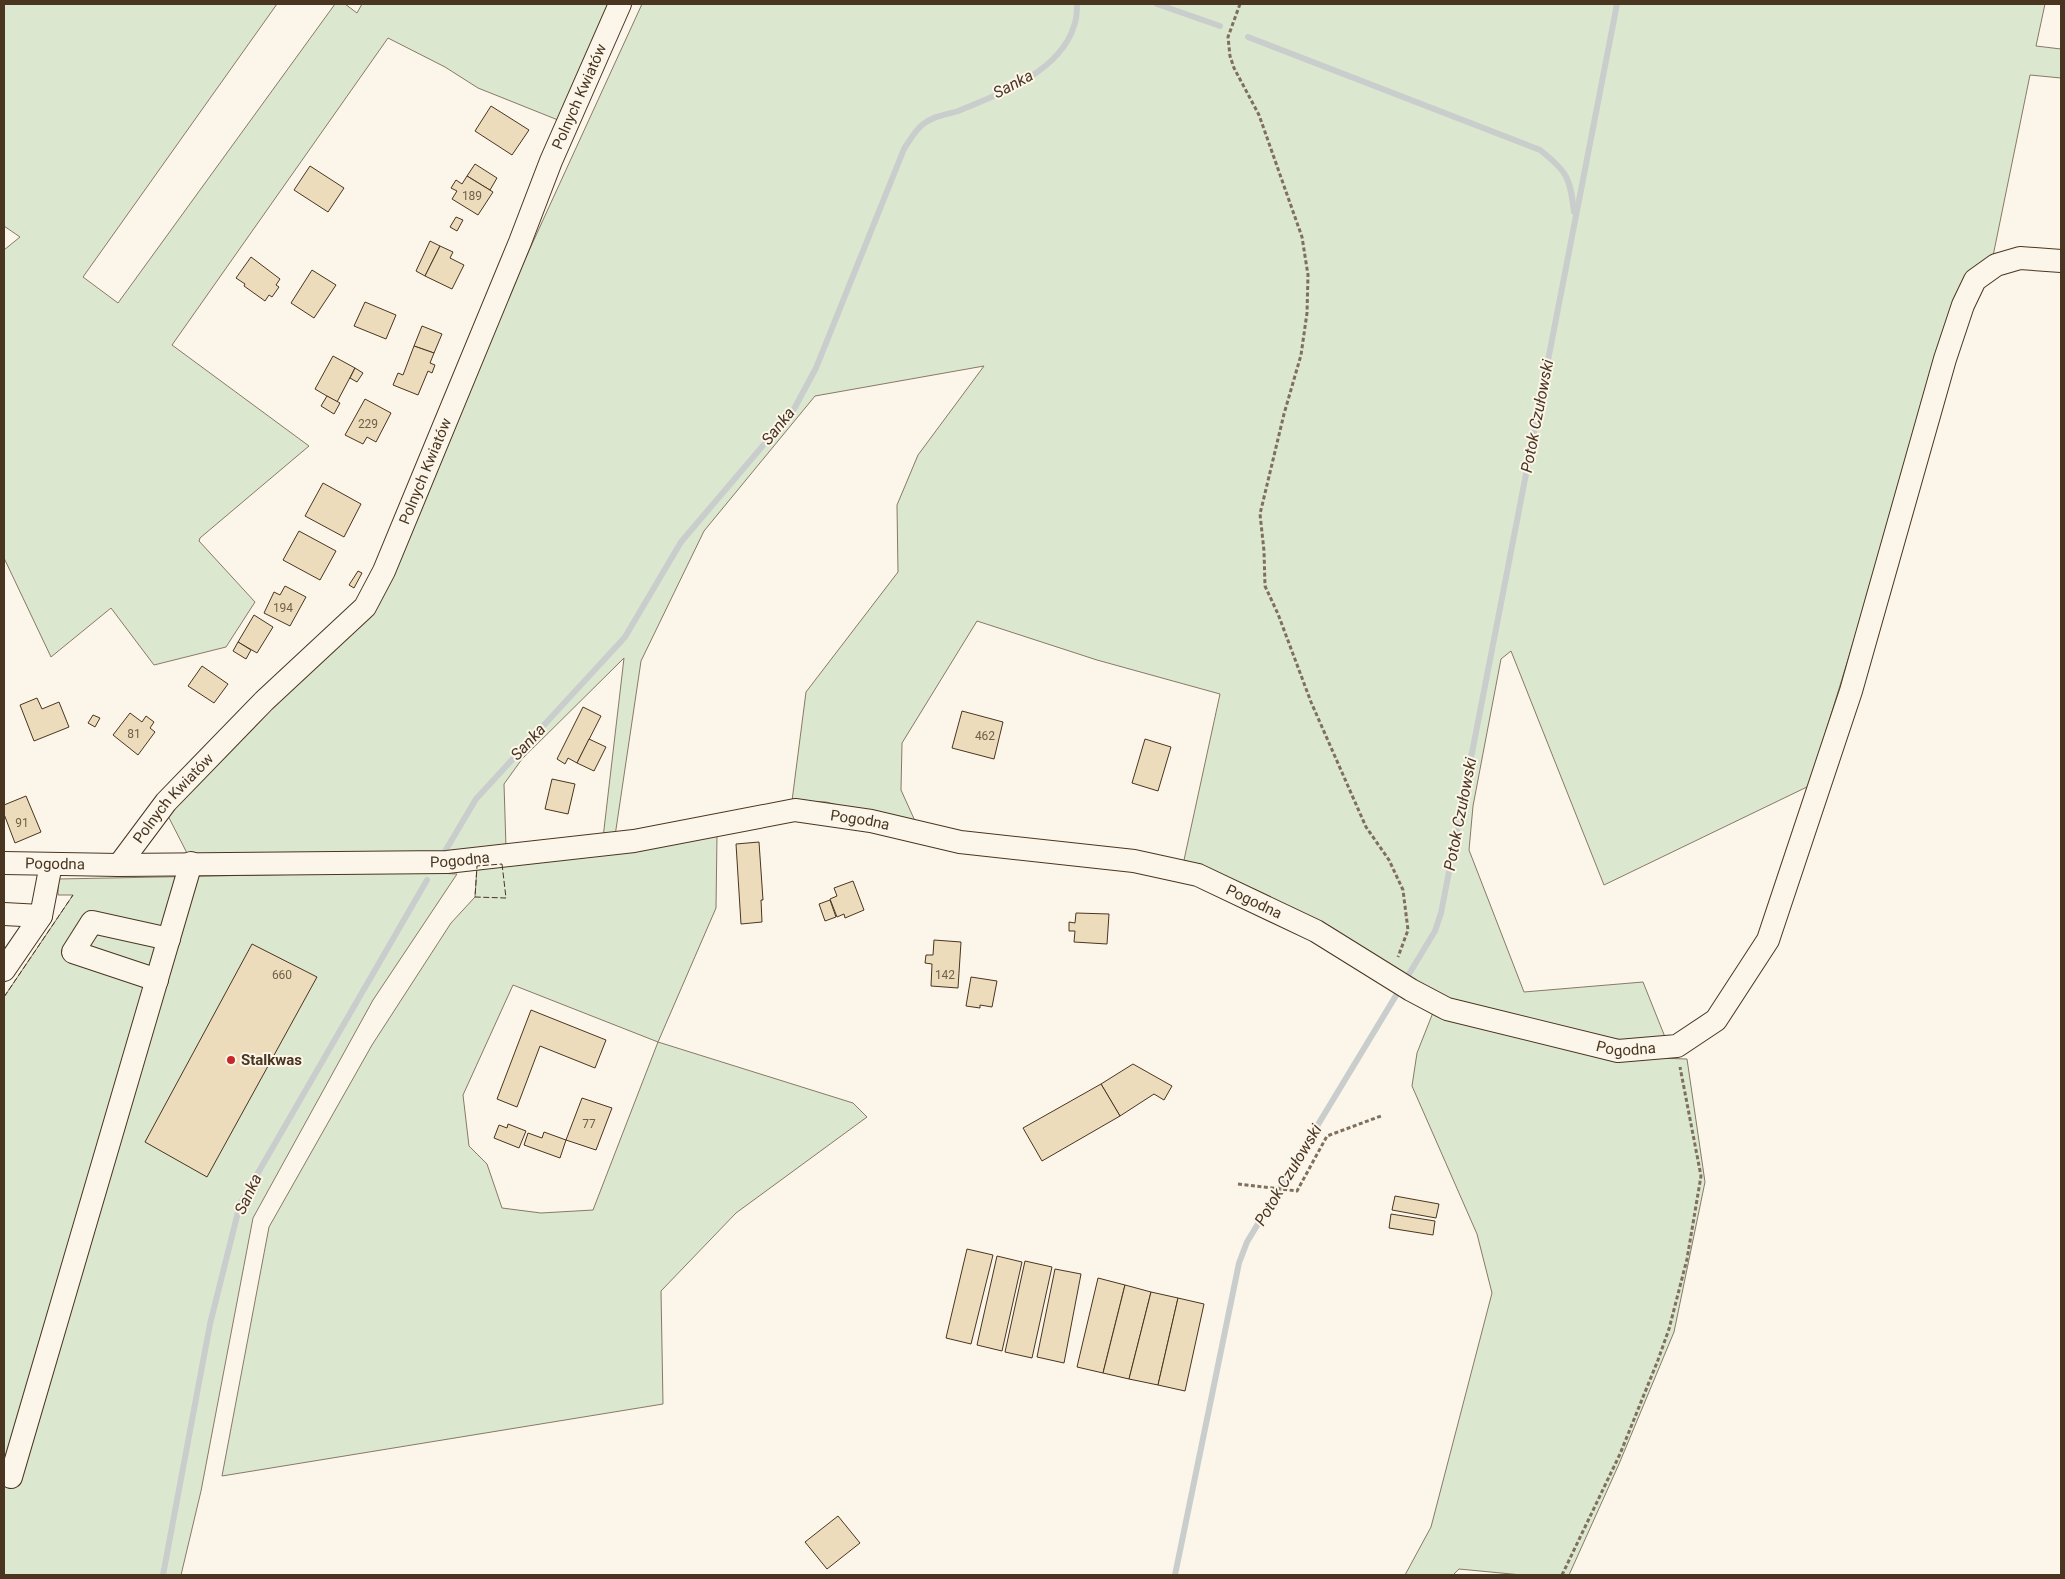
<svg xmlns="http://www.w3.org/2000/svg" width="2065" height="1579" font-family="Roboto,sans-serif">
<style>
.green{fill:#dce7d0;stroke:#887966;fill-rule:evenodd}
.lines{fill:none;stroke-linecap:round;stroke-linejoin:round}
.stream{stroke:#c9cecd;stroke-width:6}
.building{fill:#ecdcbc;stroke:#4a3520}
.minor-casing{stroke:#4a3520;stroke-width:24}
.path{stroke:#7f6f5c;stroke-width:3;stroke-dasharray:4 2.5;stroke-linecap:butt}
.minor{stroke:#fbf6e9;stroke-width:22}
.fence{stroke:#4a3520;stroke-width:1;stroke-dasharray:6 2.5;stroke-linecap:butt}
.poi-dot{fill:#c62828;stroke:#fbf6e9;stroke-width:2}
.labels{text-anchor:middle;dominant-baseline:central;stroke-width:4;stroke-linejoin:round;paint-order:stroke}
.number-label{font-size:12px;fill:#725f47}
.street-label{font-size:15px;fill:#4a3520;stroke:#fbf6e9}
.poi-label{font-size:15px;font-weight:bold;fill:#4a3520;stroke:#fbf6e9;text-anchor:start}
.water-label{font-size:16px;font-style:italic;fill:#4a3520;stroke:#fbf6e9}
</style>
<rect width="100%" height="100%" fill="#fbf6e9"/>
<!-- green -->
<g class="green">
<polygon points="4,4 277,4 83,277 118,303 335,4 345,4 357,13 362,4 614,4 563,122 478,88 445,67 388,38 172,345 309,446 200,538 199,541 255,602 226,647 154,665 111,608 51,657 4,558 4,250 20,237 4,226"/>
<polygon points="642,4 2045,4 2036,46 2061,49 2061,78 2030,75 1993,256 1879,559 1809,786 1604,885 1511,651 1501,659 1473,806 1469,850 1524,992 1643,982 1665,1037 1618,1045 1458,1003 1223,878 1184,860 1220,694 1097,660 977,621 902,743 901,790 915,821 892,819 826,802 792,801 806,692 898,572 897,505 918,455 984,366 815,396 704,531 641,661 615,836 603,838 624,658 522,759 504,784 506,848 452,856 189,857 166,812 337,641 505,303"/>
<path d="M717,835L716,908L658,1042L853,1103L867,1117L736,1213L661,1291L663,1404L222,1476L269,1227L372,1045L451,923L475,897L477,866ZM513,985L658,1042L593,1210L541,1213L502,1208L487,1164L469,1146L463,1095Z"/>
<polygon points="416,872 457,874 373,1000 253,1218 201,1491 181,1575 4,1575 4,997 73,895 58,895 58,879"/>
<polygon points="1434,1010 1658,1058 1687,1059 1705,1182 1674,1332 1619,1464 1569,1575 1522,1575 1459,1569 1453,1575 1405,1575 1431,1527 1492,1293 1477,1234 1412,1086 1417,1053"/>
</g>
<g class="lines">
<!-- stream -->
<g class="stream">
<polyline points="1157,4 1220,26"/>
<path d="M1248,37L1540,150C1568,172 1570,178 1574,212"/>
<path d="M444,853L476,799L625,637L681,542L794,409L816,368L904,149C909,141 915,131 922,125C933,116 945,115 958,111C998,95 1060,72 1074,26C1077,19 1077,11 1077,4"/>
<polyline points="163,1575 210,1324 240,1204 427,880"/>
<polyline points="1175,1575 1239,1263 1247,1242 1435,931 1441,913 1617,4"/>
</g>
</g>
<!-- building -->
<g class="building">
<polygon points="491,106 529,130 512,155 475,131"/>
<polygon points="475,164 497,178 490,190 467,176"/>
<polygon points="310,166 344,188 328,212 294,190"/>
<polygon points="467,176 493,192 478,215 452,199 457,191 451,188 456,180 462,184"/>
<polygon points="456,217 463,220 457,231 450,227"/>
<polygon points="430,241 440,246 425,276 416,271"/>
<polygon points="440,246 453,252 450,258 464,265 452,289 425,276"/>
<polygon points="251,257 280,279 276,285 279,287 272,297 269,295 265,301 244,286 245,284 236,278"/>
<polygon points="312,270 336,285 314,318 291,303"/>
<polygon points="365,302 396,315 386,339 354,326"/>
<polygon points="422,326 442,334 434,353 414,346"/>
<polygon points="414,346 434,353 430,363 435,365 432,373 428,371 418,395 393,385 398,373 403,375"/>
<polygon points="333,356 355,368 337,402 315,389"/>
<polygon points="355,368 363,373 357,382 350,378"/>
<polygon points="327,396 340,403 334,414 321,406"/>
<polygon points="365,399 391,413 376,442 367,437 363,444 345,435"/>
<polygon points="323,483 361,504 344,537 305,516"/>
<polygon points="299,531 336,551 320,580 283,560"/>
<polygon points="358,571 362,573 354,588 349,585"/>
<polygon points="285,586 306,597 290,626 264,613 274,592 280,595"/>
<polygon points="254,615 273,627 257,653 238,642"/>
<polygon points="238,642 251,650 246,659 233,651"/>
<polygon points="202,666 228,684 214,703 188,686"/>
<polygon points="37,698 42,709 59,702 69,727 34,741 20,705"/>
<polygon points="583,707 601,716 577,763 568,758 565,764 557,759"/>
<polygon points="962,711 1003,722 994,759 952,748"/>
<polygon points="130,713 142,722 146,716 154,722 150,728 155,732 138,755 113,735"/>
<polygon points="93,715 100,718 95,727 88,723"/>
<polygon points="589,739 606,747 594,771 577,763"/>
<polygon points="1145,739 1171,747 1158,791 1132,783"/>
<polygon points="552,779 575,784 568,814 545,809"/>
<polygon points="26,796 41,832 15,843 4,814 4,805"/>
<polygon points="759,842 763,900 761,900 762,922 741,924 736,844"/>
<polygon points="853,881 864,910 845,918 844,914 837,917 830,899 837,896 834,888"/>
<polygon points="830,900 836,917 825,921 819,904"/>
<polygon points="1076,913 1109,914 1107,944 1074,942 1075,931 1069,931 1069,922 1075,923"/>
<polygon points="934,940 961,942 958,988 931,986 932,964 925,963 926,955 933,955"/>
<polygon points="252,944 317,977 207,1177 145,1142"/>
<polygon points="971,977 997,981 992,1007 980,1005 980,1008 966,1006"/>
<polygon points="531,1010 606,1040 595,1068 540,1046 517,1107 497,1099"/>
<polygon points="1133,1064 1172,1086 1164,1100 1154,1094 1120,1116 1101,1084"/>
<polygon points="1101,1084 1120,1116 1042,1161 1023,1128"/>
<polygon points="582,1098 612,1108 596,1150 566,1140"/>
<polygon points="508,1124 526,1131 519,1148 494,1138 499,1125 507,1128"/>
<polygon points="544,1132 566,1140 560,1158 524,1145 528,1133 542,1138"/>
<polygon points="1395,1196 1439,1204 1436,1218 1392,1210"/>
<polygon points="1391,1214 1435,1221 1433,1235 1389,1228"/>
<polygon points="967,1249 993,1255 971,1344 946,1338"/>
<polygon points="997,1256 1022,1262 1002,1351 977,1345"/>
<polygon points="1025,1261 1052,1267 1032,1358 1005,1352"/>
<polygon points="1055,1269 1081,1274 1064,1363 1037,1357"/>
<polygon points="1098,1278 1125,1285 1103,1373 1077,1367"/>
<polygon points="1125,1285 1151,1292 1129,1379 1103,1373"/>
<polygon points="1151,1292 1178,1298 1158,1385 1129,1379"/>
<polygon points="1178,1298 1204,1304 1185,1391 1158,1385"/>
<polygon points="838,1516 860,1543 827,1569 805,1542"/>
</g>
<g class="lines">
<defs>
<g id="minor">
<path id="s1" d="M4,863L119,865L447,862L634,841L795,810L871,821L960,842L1134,861L1198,875L1316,931L1411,990L1447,1009L1618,1051L1677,1046L1716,1020L1768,940L1851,691L1945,359L1963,305L1975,280L1996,265L2020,258L2061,261"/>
<path id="s2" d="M119,865L166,802L264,701L365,607L384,571L520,242L551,161L620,4"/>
<polyline points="4,914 41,916 51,864"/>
<polyline points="4,970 41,916"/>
<polyline points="157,980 73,952 92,922 169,939"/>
<polyline points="11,1477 191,863"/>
</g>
</defs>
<!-- minor casing -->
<use href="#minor" class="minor-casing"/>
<!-- path -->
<g class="path">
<polyline points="1240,4 1228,37 1230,56 1234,68 1259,115 1302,237 1308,275 1307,313 1301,355 1284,414 1260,514 1264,551 1265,586 1278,614 1311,702 1366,827 1389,860 1403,890 1408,930 1398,957"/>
<polyline points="1238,1184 1297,1191 1327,1136 1381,1116"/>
<polyline points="1562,1575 1620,1454 1658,1360 1669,1329 1687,1259 1701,1176 1680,1067"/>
</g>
<!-- minor -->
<use href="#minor" class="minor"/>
<!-- fence -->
<g class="fence">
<polygon points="502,864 506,898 475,897 477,866"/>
<polyline points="4,997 73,895"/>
</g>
</g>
<!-- markers -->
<circle class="poi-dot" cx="231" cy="1060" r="5"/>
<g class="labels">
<!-- number labels -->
<g class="number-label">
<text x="472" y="196">189</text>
<text x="368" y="424">229</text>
<text x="283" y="608">194</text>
<text x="134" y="734">81</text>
<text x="985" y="736">462</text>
<text x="22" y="823">91</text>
<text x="282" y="975">660</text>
<text x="945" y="975">142</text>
<text x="589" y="1124">77</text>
</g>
<!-- street labels -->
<g class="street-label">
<text stroke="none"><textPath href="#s2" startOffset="911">Polnych Kwiatów</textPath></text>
<text stroke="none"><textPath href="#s2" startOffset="506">Polnych Kwiatów</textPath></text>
<text stroke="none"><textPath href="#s2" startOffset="86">Polnych Kwiatów</textPath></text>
<text stroke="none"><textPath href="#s1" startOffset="861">Pogodna</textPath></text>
<text stroke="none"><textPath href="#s1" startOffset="456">Pogodna</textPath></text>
<text stroke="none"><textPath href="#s1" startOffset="51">Pogodna</textPath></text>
<text stroke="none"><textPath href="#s1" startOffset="1266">Pogodna</textPath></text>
<text stroke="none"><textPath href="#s1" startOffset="1671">Pogodna</textPath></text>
</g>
<!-- poi labels -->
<g class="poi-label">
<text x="241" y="1060">Stalkwas</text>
</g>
<!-- water labels -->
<g class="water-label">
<text transform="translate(1013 84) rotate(-28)">Sanka</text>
<text transform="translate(1537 416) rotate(-79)">Potok Czułowski</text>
<text transform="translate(778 426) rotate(-51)">Sanka</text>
<text transform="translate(528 742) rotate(-47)">Sanka</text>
<text transform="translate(1460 814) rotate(-79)">Potok Czułowski</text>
<text transform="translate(1288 1175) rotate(-59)">Potok Czułowski</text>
<text transform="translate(248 1194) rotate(-65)">Sanka</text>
</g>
</g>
<!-- border -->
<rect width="2065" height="1579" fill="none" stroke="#4a3520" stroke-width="10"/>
</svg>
